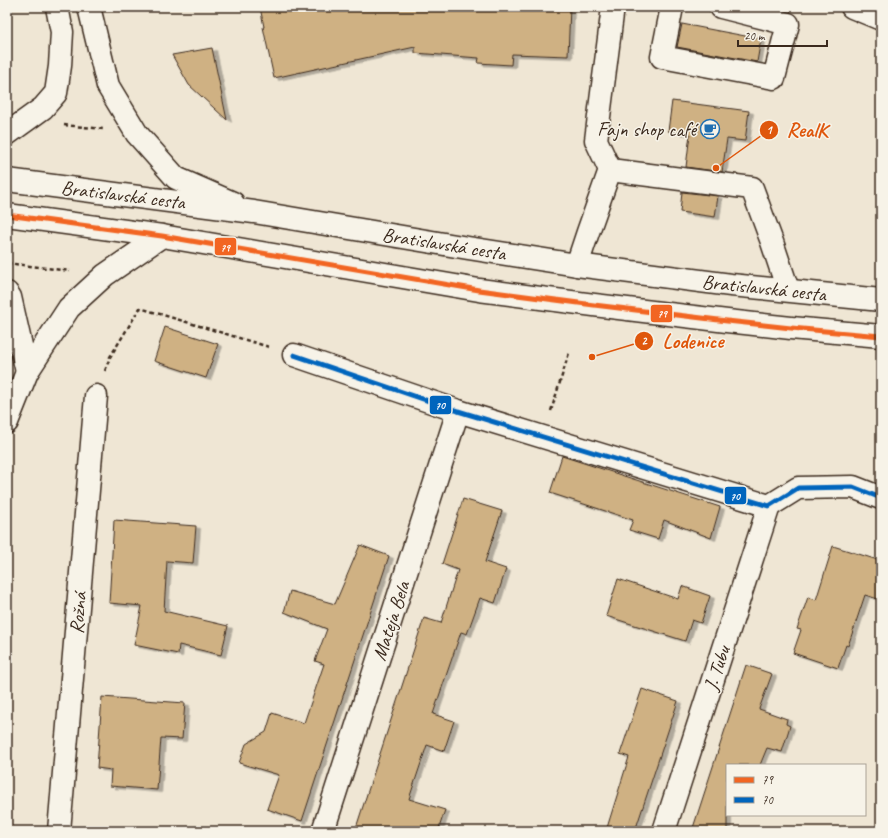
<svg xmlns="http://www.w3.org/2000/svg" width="888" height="838" font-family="Caveat,sans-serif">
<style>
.building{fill:#cfb183;stroke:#3b2a1e;filter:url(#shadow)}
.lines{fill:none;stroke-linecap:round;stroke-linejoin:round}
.minor-casing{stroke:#3b2a1e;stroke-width:25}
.major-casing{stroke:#3b2a1e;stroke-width:25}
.path{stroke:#3b2a1e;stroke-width:2.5;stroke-dasharray:4 3;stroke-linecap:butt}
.minor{stroke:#f7f3e8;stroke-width:22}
.major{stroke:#f7f3e8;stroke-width:22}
.bus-1-casing{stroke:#f7f3e8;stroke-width:8}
.bus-2-casing{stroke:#f7f3e8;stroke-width:8}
.bus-1{stroke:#f26522;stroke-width:5}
.bus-2{stroke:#0065bd;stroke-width:5}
.labels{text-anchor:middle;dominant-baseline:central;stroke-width:3;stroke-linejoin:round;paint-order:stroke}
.poi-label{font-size:20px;fill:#3b2a1e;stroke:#f7f3e8;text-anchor:end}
.street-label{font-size:20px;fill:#3b2a1e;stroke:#f7f3e8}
.leader{fill:none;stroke:#df570d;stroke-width:1.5}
.callout-dot{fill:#df570d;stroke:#f7f3e8;stroke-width:1.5}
.mark-label{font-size:12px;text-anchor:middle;font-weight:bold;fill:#fff}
.callout-label{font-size:21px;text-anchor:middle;font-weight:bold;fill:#df570d;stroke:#f7f3e8;stroke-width:3;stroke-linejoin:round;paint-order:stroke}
.line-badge{stroke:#f7f3e8;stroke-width:1.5}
.badge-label{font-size:11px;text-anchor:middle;font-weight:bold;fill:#fff}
</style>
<defs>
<filter id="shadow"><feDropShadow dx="4.5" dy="2.5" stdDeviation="0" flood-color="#0004"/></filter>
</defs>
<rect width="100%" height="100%" fill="#efe6d4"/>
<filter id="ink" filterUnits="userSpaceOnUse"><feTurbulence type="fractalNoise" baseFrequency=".025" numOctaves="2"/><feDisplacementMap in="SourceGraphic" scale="8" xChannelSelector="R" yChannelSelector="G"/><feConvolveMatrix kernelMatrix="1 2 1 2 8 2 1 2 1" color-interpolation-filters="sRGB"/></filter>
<g filter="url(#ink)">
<!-- building -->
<g class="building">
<polygon points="260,7 570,7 568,56 512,54 511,65 478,63 479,58 415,53 415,47 274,78 263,27 264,27"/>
<polygon points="682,24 761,39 757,62 677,47"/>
<polygon points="212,48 227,120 189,85 172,55"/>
<polygon points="672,101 749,111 745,141 727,139 722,172 686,167 690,134 668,131"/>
<polygon points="682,192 718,196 715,217 680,212"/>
<polygon points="165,327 218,344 206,378 154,361"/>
<polygon points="562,456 720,507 711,538 664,520 658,539 629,530 633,520 550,493"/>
<polygon points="463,499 502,511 485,562 506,569 495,603 480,598 467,634 461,632 433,714 454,721 444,751 427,745 409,799 445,810 438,831 355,831 424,618 441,623 458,570 442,564"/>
<polygon points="114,520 196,526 193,563 167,561 164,611 228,626 221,655 179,645 178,654 134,645 142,606 109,603"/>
<polygon points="360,545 389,556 302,821 267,809 279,775 239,763 246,744 266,732 272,713 304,723 324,664 315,661 327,629 284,612 290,591 335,604"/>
<polygon points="833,546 881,561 881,600 865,595 848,646 846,645 838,668 793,653 801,630 797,629 808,597 816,600"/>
<polygon points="618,579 678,599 682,586 710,596 701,623 692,620 685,641 606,616"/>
<polygon points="746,665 772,674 759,709 787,719 786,724 790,726 782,752 767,748 760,765 727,765 727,831 692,831"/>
<polygon points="642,689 678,701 635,831 606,831 629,757 620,754"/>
<polygon points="102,697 185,703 182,739 161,738 157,790 110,786 111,770 97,768"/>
</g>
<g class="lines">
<defs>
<g id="minor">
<polyline points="672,7 662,57 774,78 788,24 721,7"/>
<polyline points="852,7 881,19"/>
<polyline points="610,170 752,188 772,242 788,290"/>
<polyline points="577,265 588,232 610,170 596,140 613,7"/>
<polyline points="294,355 458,411 769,506 798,488 853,487 881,498"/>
<polyline points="59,831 96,396"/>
<polyline points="323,831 458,411"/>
<polyline points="664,831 769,506"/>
</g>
<g id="major">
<polyline points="89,7 108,86 137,134 176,178 233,203"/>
<polyline points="7,134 43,108 56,93 60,66 62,32 57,7"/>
<polyline points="7,180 254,212 468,248 577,265 731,285 881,300"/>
<polyline points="7,215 162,236 479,290 594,305 727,321 791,328 881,336"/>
<polyline points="7,293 10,297 27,372"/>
<polyline points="7,422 27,372 69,308 105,275 162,236"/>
</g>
</defs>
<!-- minor casing -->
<use href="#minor" class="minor-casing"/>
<!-- major casing -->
<use href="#major" class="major-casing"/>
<!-- path -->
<g class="path">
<polyline points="64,125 103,129"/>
<polyline points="7,263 70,271"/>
<polyline points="105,371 110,357 140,308 269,347"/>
<polyline points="551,411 569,353"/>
</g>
<!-- minor -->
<use href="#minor" class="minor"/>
<!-- major -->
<use href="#major" class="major"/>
<defs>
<polyline id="bus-1" points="7,215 162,236 479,290 594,305 727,321 791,328 881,336"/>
<polyline id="bus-2" points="294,355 458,411 769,506 798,488 853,487 881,498"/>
</defs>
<!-- bus-1 casing -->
<use href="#bus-1" class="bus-1-casing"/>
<!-- bus-2 casing -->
<use href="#bus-2" class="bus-2-casing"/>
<!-- bus-1 -->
<use href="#bus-1" class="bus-1"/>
<!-- bus-2 -->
<use href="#bus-2" class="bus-2"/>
</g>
</g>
<!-- icons -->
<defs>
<symbol id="cafe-ring" viewBox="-11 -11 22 22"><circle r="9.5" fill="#f7f3e8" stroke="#1f6fb2" stroke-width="1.5"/><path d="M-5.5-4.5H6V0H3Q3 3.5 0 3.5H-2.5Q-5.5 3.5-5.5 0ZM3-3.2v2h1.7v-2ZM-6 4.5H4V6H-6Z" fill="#1f6fb2"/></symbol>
</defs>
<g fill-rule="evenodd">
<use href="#cafe-ring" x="699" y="118" width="22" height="22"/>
</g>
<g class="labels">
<!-- poi labels -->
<g class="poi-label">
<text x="696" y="129">Fajn shop café</text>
</g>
<!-- street labels -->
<g class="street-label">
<text transform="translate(123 195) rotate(7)">Bratislavská cesta</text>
<text transform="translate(444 244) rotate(9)">Bratislavská cesta</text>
<text transform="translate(764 288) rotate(6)">Bratislavská cesta</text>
<text transform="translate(78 613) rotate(-85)">Rožná</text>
<text transform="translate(391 621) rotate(-72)">Mateja Bela</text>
<text transform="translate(717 668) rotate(-72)">J. Tubu</text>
</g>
</g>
<!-- callouts -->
<path class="leader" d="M716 168L769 130M592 357L644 341"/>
<g class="callout-dot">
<circle cx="716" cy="168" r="4"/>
<circle cx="592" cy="357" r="4"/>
<circle cx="769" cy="130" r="10"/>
<circle cx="644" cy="341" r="10"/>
</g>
<g class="mark-label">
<text x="769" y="134">1</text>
<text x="644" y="345">2</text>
</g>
<g class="callout-label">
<text x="807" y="137">RealK</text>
<text x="693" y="348">Lodenice</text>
</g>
<g class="line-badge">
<rect x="214" y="237" width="23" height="19" rx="4" fill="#f26522"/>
<rect x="650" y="304" width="23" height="19" rx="4" fill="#f26522"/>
<rect x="429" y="395" width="23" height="20" rx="4" fill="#0065bd"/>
<rect x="724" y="486" width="23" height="19" rx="4" fill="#0065bd"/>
</g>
<g class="badge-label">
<text x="225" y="251">79</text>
<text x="662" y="317">79</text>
<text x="440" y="409">70</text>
<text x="735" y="500">70</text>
</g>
<!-- margin -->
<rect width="888" height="838" fill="none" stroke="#f7f3e8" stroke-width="24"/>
<rect x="12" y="12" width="864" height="814" fill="none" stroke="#3b2a1e" stroke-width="1.5" filter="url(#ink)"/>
<!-- legend -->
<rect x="726" y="764" width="140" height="52" fill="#f7f3e8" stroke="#aca397"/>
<rect x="734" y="777" width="20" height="6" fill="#f26522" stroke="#aca397"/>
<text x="762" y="784" font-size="12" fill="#3b2a1e">79</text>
<rect x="734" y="797" width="20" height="6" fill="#0065bd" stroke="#aca397"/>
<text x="762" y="804" font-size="12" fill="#3b2a1e">70</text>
<!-- scale -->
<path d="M738 40v6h89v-6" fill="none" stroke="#3b2a1e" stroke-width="2"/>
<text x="744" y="40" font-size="12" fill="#3b2a1e" stroke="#f7f3e8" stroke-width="3" paint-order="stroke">20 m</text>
</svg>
